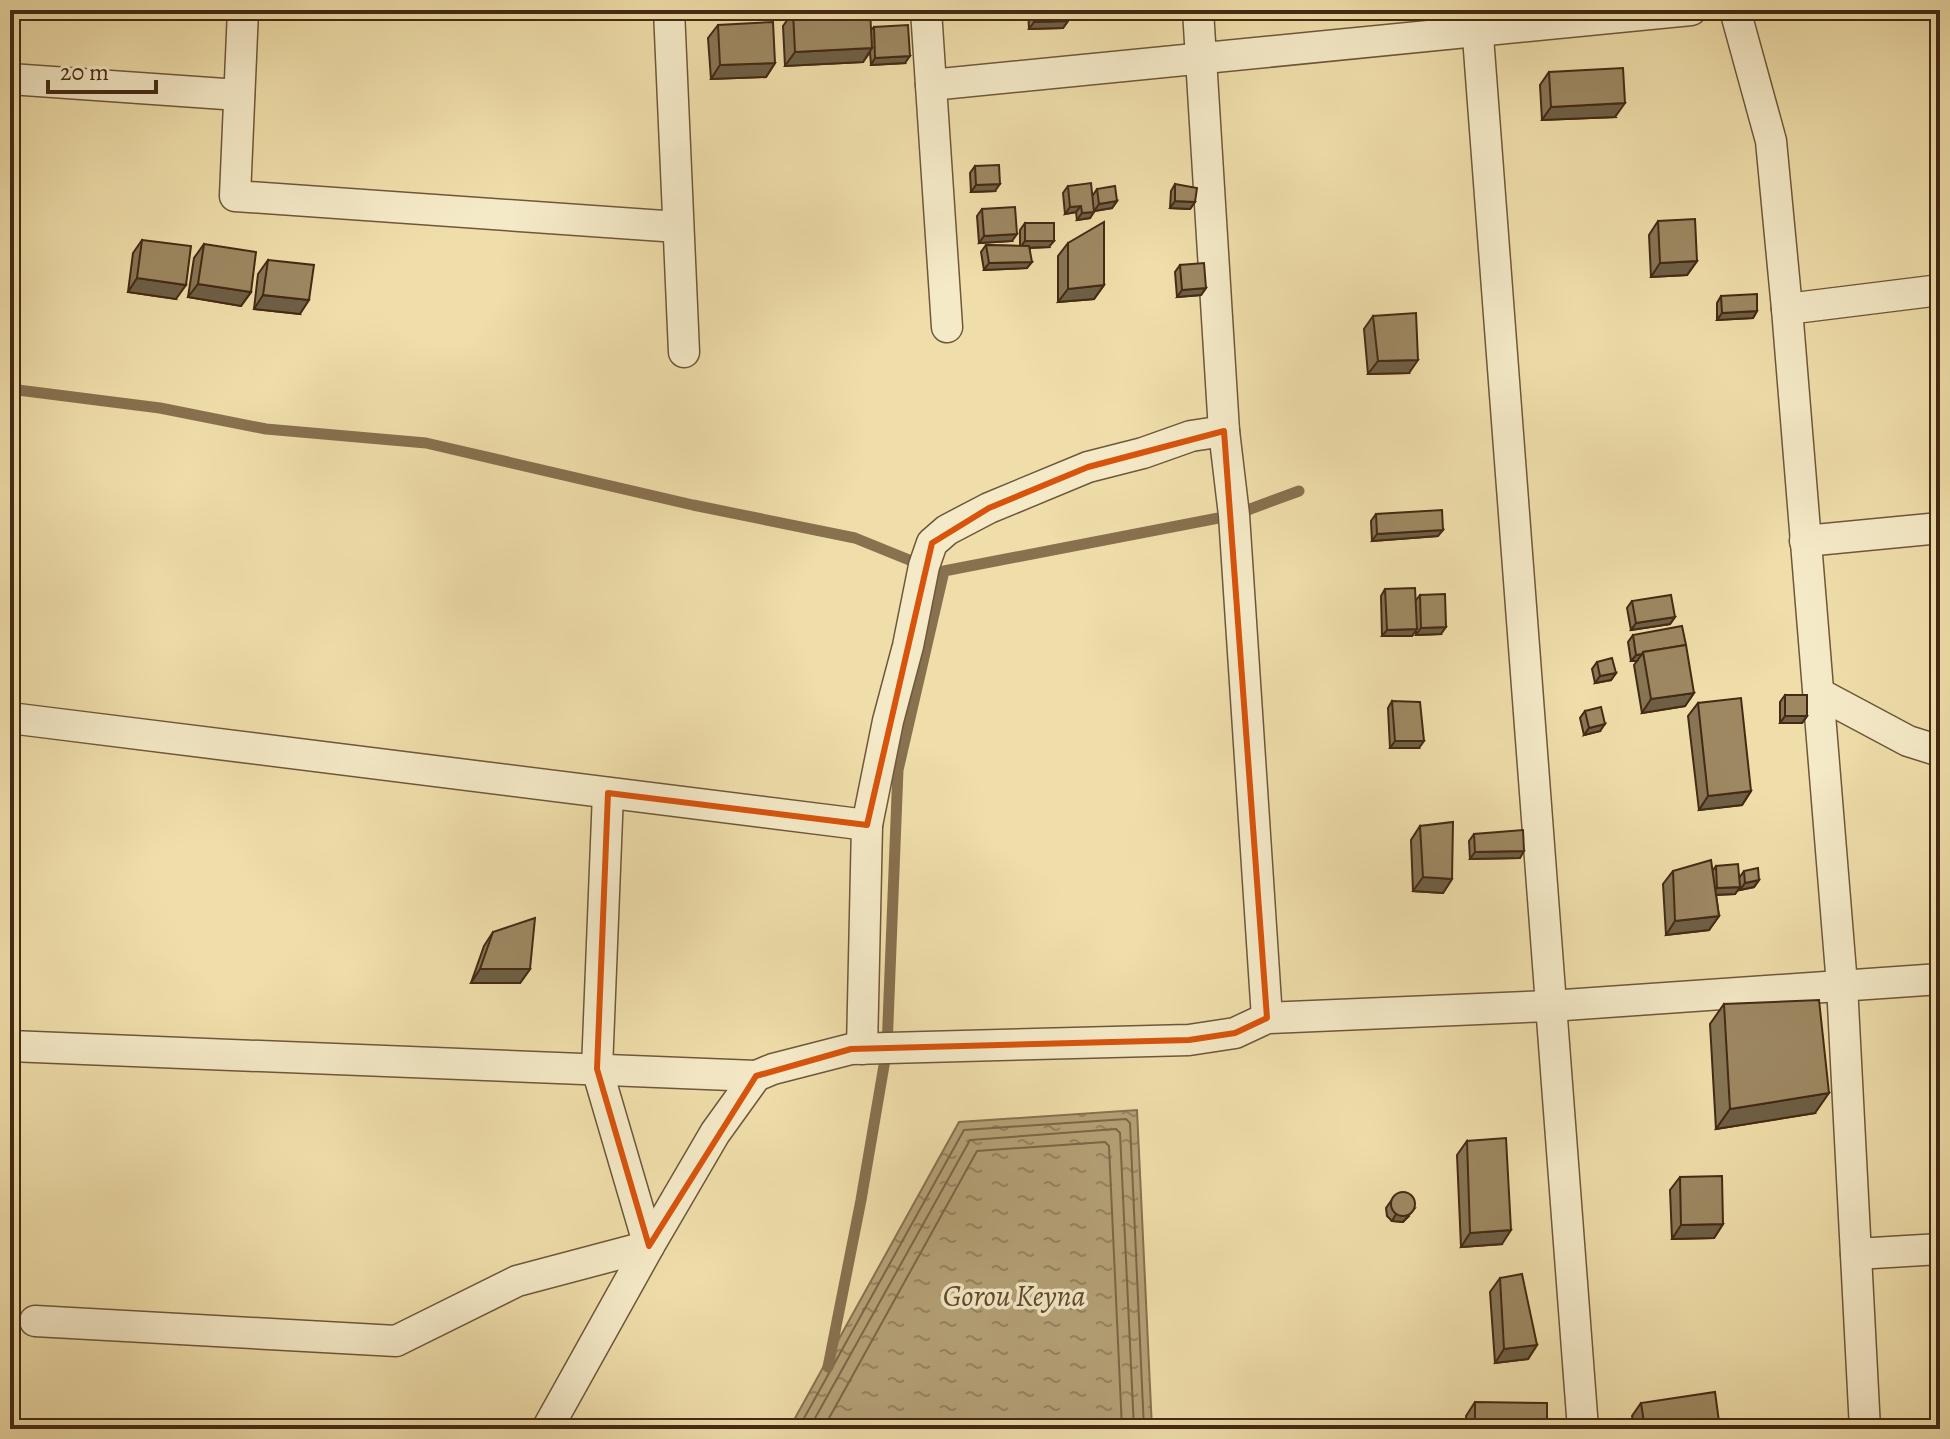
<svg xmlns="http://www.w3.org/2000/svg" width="1950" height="1439" font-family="Alegreya,serif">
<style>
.water{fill:url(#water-ripples);stroke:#88714f;stroke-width:2}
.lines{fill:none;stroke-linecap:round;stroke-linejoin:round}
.shore{stroke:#7c6646;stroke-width:2}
.stream{stroke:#88714f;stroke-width:11}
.street-casing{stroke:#6f573a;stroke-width:33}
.street{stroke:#f5eac8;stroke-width:30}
.wall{fill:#877554;stroke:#442a14;stroke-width:2}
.shaded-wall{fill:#6e5f45;stroke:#442a14;stroke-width:2}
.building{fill:#9d8862;stroke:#442a14;stroke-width:2}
.marked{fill:none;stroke:#d8540d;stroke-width:6;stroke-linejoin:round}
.labels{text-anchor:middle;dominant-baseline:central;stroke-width:7;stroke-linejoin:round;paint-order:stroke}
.water-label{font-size:30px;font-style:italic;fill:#60482d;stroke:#f5eac8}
</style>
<defs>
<pattern id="water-ripples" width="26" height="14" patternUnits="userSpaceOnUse" patternTransform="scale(2)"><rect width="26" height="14" fill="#b5a177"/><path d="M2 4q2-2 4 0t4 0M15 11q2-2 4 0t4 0" fill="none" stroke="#958360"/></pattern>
</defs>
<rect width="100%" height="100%" fill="#efdeaa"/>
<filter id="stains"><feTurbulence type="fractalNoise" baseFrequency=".0025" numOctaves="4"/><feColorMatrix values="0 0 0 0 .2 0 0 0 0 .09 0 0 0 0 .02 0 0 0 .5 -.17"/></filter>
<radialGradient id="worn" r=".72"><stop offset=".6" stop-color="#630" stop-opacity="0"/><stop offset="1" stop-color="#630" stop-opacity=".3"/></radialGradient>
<!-- water -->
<polygon class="water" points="1137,1110 1152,1429 789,1429 959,1122"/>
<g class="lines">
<!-- shore -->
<g class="shore">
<polyline points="798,1429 964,1130 1126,1119 1130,1123 1144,1429"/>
<polyline points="809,1429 970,1140 1116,1129 1120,1133 1134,1429"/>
<polyline points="823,1429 977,1151 1105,1142 1109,1146 1122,1429"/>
</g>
<!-- stream -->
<g class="stream">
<polyline points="10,389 160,408 266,429 426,443 693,505 855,538 924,566"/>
<polyline points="828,1367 861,1200 887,1048 898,770 944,571 1234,515 1299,491"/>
</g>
<defs>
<g id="street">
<polyline points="243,10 235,196 678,227"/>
<polyline points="669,10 684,352"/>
<polyline points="926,10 947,327"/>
<polyline points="1198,10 1224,431 1234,515 1267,1018"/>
<polyline points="1476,10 1583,1429"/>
<polyline points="1735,10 1771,141 1787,309 1842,985 1865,1429"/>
<polyline points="10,79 239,95"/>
<polyline points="931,85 1691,10"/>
<polyline points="1787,309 1940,290"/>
<polyline points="1805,541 1940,528"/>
<polyline points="1820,694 1908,741 1940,751"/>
<polyline points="10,718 867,825"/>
<polyline points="10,1046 756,1076"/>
<polyline points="862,1049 867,825 888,721 908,646 924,566 932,543 947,530 989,508 1088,467 1143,453 1191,436 1224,431"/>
<polyline points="1856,1254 1940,1249"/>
<polyline points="35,1321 396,1341 517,1281 649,1246 715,1133 756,1076 773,1069 851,1049 1189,1040 1235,1033 1267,1018 1550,1006 1940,979"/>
<polyline points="547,1429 649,1246 597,1069 608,793"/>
</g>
</defs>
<!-- street casing -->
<use href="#street" class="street-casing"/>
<!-- street -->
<use href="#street" class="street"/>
</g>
<!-- wall -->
<g class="wall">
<polygon points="1028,10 1068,10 1068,21 1063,28 1029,29"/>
<polygon points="793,12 871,30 874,27 905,63 871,65 870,52 863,62 785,66 783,26"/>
<polygon points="718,25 775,63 766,77 711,79 708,38"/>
<polygon points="1549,72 1615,117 1542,120 1540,85"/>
<polygon points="975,166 995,191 971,192 970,173"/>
<polygon points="1175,184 1195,202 1190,209 1170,208 1171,191"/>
<polygon points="1068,186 1093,195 1097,189 1117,201 1112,208 1094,211 1090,218 1077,220 1076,212 1065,214 1063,193"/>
<polygon points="982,209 1012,241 979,243 977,216"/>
<polygon points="1658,221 1697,261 1687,275 1651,277 1649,235"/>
<polygon points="1025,223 1049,247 1030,248 1027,268 984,270 981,252 986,245 1020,246 1020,230"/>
<polygon points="142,240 176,299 128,292 133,253"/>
<polygon points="1068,243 1104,285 1094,299 1058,302 1058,256"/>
<polygon points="204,244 251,292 241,306 188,297 194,258"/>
<polygon points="268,260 300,314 254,309 258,274"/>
<polygon points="1180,265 1206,288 1201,295 1177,297 1175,272"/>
<polygon points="1721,296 1757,311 1753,318 1717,320 1717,303"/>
<polygon points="1373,316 1409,373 1368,374 1364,329"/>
<polygon points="1376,514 1438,536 1372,541 1371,521"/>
<polygon points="1385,589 1416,600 1420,595 1441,634 1416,635 1416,630 1412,636 1382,636 1381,596"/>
<polygon points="1632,601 1675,617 1670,624 1631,630 1627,608"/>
<polygon points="1633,635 1694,693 1685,706 1642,713 1634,665 1637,661 1631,661 1628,642"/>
<polygon points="1597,662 1616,673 1611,680 1595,683 1592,669"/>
<polygon points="1785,695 1807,716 1802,723 1780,723 1780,702"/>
<polygon points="1392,701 1419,748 1390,748 1388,708"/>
<polygon points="1698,703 1751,791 1742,805 1699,810 1688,716"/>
<polygon points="1585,711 1600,731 1584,735 1580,718"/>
<polygon points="1420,826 1452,879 1443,893 1413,891 1411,840"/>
<polygon points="1474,834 1520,858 1470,859 1469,841"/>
<polygon points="1716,866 1740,887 1735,894 1716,895 1719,916 1709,930 1666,935 1663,884 1673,871 1713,870"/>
<polygon points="1744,871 1759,880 1754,887 1740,890 1739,878"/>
<polygon points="493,932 530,969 520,983 471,983 484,946"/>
<polygon points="1724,1004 1815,1113 1716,1129 1710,1024"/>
<polygon points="1467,1141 1502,1244 1461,1247 1457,1155"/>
<polygon points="1680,1177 1723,1224 1714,1238 1672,1239 1670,1190"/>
<polygon points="1391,1201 1409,1216 1403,1222 1392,1221 1387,1216 1386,1208"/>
<polygon points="1500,1278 1537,1345 1528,1359 1495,1363 1490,1292"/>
<polygon points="1475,1402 1547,1429 1466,1429 1466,1416"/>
<polygon points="1641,1403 1720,1429 1634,1429 1632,1416"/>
</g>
<!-- shaded-wall -->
<g class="shaded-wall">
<polygon points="1068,21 1063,28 1029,29 1034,22"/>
<polygon points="872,48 863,62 785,66 795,52"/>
<polygon points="910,56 905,63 871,65 875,58"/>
<polygon points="775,63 766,77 711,79 720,65"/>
<polygon points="1625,103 1615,117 1542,120 1551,107"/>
<polygon points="1000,184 995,191 971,192 976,185"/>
<polygon points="1117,201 1112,208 1094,211 1099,204"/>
<polygon points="1175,201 1195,202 1190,209 1170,208"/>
<polygon points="1081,206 1076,212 1065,214 1070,207"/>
<polygon points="1094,212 1090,218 1077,220 1082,213"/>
<polygon points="1017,234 1012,241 979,243 984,236"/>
<polygon points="1025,241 1054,241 1049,247 1020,248"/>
<polygon points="1697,261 1687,275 1651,277 1660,263"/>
<polygon points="1032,262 1027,268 984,270 989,263"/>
<polygon points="137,278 186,285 176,299 128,292"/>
<polygon points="198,284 251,292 241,306 188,297"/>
<polygon points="1104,285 1094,299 1058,302 1068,289"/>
<polygon points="1206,288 1201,295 1177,297 1182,290"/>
<polygon points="263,295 309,300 300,314 254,309"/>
<polygon points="1757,311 1753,318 1717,320 1722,313"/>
<polygon points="1418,360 1409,373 1368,374 1378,361"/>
<polygon points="1443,530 1438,536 1372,541 1377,534"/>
<polygon points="1675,617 1670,624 1631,630 1636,623"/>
<polygon points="1446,627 1441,634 1416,635 1421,628"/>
<polygon points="1417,629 1412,636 1382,636 1387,630"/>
<polygon points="1642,654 1637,661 1631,661 1636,655"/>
<polygon points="1616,673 1611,680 1595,683 1600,676"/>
<polygon points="1694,693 1685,706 1642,713 1651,699"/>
<polygon points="1785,716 1807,716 1802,723 1780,723"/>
<polygon points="1605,724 1600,731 1584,735 1589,728"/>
<polygon points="1395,741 1424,741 1419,748 1390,748"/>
<polygon points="1751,791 1742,805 1699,810 1708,796"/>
<polygon points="1524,851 1520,858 1470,859 1475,852"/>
<polygon points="1423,877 1452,879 1443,893 1413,891"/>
<polygon points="1759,880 1754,887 1740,890 1745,883"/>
<polygon points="1740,887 1735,894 1712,895 1717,888"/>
<polygon points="1719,916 1709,930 1666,935 1675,921"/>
<polygon points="480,969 530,969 520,983 471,983"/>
<polygon points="1829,1093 1815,1113 1716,1129 1730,1109"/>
<polygon points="1414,1209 1403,1222 1392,1221 1396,1214"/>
<polygon points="1723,1224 1714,1238 1672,1239 1681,1225"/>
<polygon points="1511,1230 1502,1244 1461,1247 1470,1233"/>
<polygon points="1537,1345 1528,1359 1495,1363 1504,1349"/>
</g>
<!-- building -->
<g class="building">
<polygon points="842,10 870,10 872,48 795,52 793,12"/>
<polygon points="1033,10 1068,10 1068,21 1034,22"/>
<polygon points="773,22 775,63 720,65 718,25"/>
<polygon points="908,25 910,56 875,58 874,27"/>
<polygon points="1623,68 1625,103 1551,107 1549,72"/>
<polygon points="999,165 1000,184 976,185 975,166"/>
<polygon points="1091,183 1094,212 1082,213 1081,206 1070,207 1068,186"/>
<polygon points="1175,184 1197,188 1195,202 1175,201"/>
<polygon points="1115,186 1117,201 1099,204 1097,189"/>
<polygon points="1015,207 1017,234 984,236 982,209"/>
<polygon points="1695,219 1697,261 1660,263 1658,221"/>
<polygon points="1104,222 1104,285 1068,289 1068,243"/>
<rect x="1025" y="223" width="29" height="18"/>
<polygon points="142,240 191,246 186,285 137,278"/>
<polygon points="204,244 256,252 251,292 198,284"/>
<polygon points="986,245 1029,246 1032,262 989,263"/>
<polygon points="268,260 314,265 309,300 263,295"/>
<polygon points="1204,263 1206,288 1182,290 1180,265"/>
<polygon points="1757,294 1757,311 1722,313 1721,296"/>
<polygon points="1416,313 1418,360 1378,361 1373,316"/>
<polygon points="1442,510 1443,530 1377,534 1376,514"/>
<polygon points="1415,588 1417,629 1387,630 1385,589"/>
<polygon points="1445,594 1446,627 1421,628 1420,595"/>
<polygon points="1671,595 1675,617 1636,623 1632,601"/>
<polygon points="1682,626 1686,645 1643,652 1642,654 1636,655 1633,635"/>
<polygon points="1686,645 1694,693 1651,699 1643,652"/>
<polygon points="1612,658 1616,673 1600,676 1597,662"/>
<rect x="1785" y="695" width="22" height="21"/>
<polygon points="1741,698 1751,791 1708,796 1698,703"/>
<polygon points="1392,701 1420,702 1424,741 1395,741"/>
<polygon points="1601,707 1605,724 1589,728 1585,711"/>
<polygon points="1453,822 1452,879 1423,877 1420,826"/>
<polygon points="1523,830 1524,851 1475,852 1474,834"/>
<polygon points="1711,860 1719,916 1675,921 1673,871"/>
<polygon points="1738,864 1740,887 1717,888 1716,866"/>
<polygon points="1758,868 1759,880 1745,883 1744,871"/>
<polygon points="535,918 530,969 480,969 493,932"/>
<polygon points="1819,1000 1829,1093 1730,1109 1724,1004"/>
<polygon points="1506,1138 1511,1230 1470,1233 1467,1141"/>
<polygon points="1722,1176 1723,1224 1681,1225 1680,1177"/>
<circle cx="1403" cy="1204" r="12"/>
<polygon points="1522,1274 1537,1345 1504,1349 1500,1278"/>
<polygon points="1715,1392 1720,1429 1645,1429 1641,1403"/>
<polygon points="1475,1402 1547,1403 1547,1429 1475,1429"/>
</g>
<!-- marked area -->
<path class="marked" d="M1224,431L1267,1018L1235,1033L1189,1040L851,1049L756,1076L649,1246L597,1069L608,793L867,825L932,543L989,508L1088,467Z"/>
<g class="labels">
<!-- water labels -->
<g class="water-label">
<text x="1014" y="1296">Gorou Keyna</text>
</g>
</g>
<!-- margin -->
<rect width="1950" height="1439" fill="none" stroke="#efdeaa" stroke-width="40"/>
<rect x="12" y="12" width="1926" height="1415" fill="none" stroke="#442a14" stroke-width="4"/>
<rect x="20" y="20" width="1910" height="1399" fill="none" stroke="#442a14" stroke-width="2"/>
<!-- scale -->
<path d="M48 80v12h108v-12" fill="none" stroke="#442a14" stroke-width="4"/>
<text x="60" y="80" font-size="24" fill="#442a14" stroke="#f5eac8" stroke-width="6" paint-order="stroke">20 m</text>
<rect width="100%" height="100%" filter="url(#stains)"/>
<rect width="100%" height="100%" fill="url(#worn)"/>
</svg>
